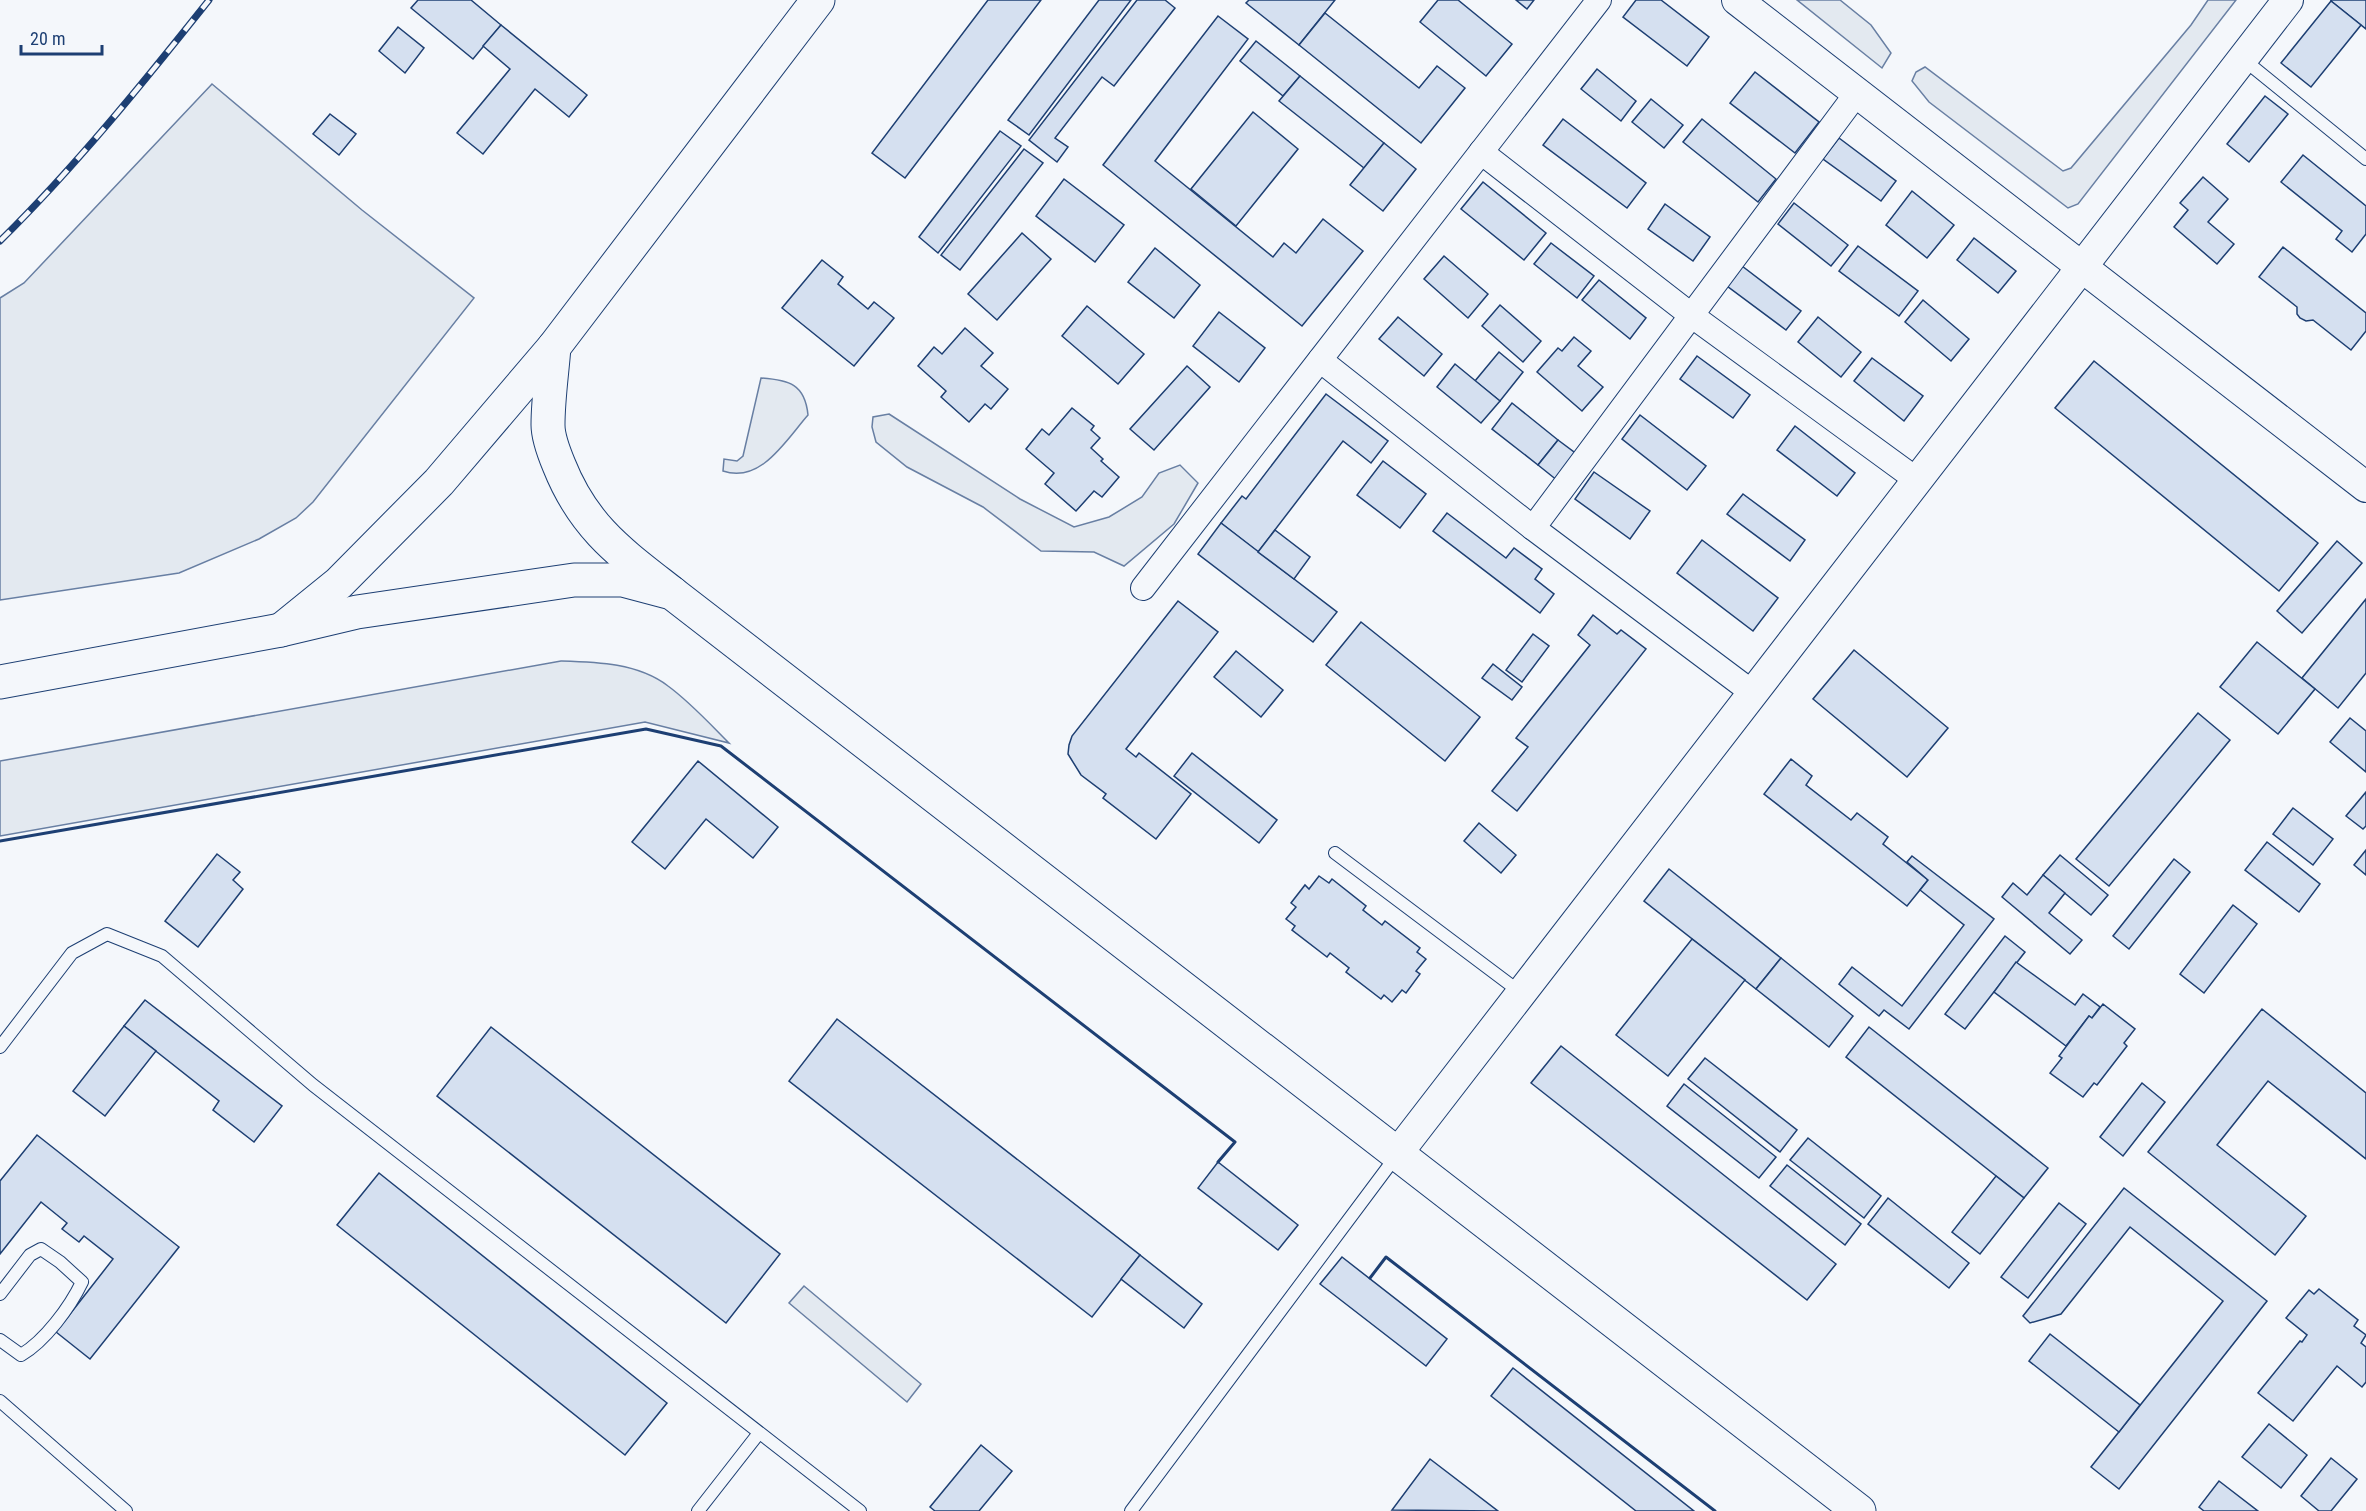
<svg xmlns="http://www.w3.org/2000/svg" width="2366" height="1511" font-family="'Roboto Condensed',sans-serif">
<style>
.green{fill:#e3e9f0;stroke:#687fa3;stroke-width:1.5}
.building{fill:#d5e0f0;stroke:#1d3f73;stroke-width:1.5}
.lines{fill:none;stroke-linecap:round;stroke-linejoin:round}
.service-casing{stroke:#1d3f73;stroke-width:14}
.minor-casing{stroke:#1d3f73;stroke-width:26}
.tertiary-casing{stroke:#1d3f73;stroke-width:32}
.secondary-casing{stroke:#1d3f73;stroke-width:35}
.trunk-casing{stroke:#1d3f73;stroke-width:35}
.service{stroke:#f4f7fb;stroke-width:12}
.minor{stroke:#f4f7fb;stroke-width:24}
.tertiary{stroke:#f4f7fb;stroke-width:30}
.secondary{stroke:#f4f7fb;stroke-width:33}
.trunk{stroke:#f4f7fb;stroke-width:33}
.rail-casing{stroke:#1d3f73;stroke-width:7}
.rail{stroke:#f4f7fb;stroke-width:4.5;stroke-dasharray:14;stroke-linecap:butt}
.wall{stroke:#1d3f73;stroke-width:3}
</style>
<rect width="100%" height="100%" fill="#f4f7fb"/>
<!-- green -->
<g class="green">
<polygon points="1797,0 1840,0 1871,25 1891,53 1882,68"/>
<polygon points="2208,0 2236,0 2078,204 2068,208 1929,102 1912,81 1916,72 1925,67 2063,171 2071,168 2191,25"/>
<polygon points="212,84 362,210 474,298 313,502 296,518 259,539 179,573 0,600 0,298 24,283"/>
<path d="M761,378C789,380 805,384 808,415C786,440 761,484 723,471L724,459L737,461L743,456Z"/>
<polygon points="889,414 1020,499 1074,527 1109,517 1142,497 1159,473 1180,465 1198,483 1174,524 1124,566 1094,552 1041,551 983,507 907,467 876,442 872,427 873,417"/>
<path d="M561,661C597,662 638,663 668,686C690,702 710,724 729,743L645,722L0,836V761Z"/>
<polygon points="804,1286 921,1384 907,1402 789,1303"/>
</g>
<!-- building -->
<g class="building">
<polygon points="418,0 471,0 501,25 473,59 411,8"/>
<polygon points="988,0 1041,0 905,178 872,153"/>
<polygon points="1099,0 1131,0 1029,135 1008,120"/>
<polygon points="1137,0 1165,0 1175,8 1114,86 1102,77 1055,138 1068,147 1057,162 1029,140"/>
<polygon points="1249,0 1335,0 1299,45 1246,3"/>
<polygon points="1438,0 1458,0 1512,44 1486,76 1420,22"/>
<polygon points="1516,0 1534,0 1527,9"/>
<polygon points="1636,0 1661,0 1709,37 1687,66 1623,17"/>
<polygon points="2366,0 2366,29 2331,1 2331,0"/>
<polygon points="2331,1 2361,25 2311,87 2281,63"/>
<polygon points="1325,13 1419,88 1437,66 1465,88 1421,143 1299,45"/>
<polygon points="1218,16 1248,39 1155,161 1273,257 1284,243 1296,253 1323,219 1363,251 1302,326 1103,165"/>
<polygon points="501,25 587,95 569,117 535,89 483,154 457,133 510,69 483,46"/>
<polygon points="398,27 424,48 405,73 379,51"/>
<polygon points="1256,41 1300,76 1283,96 1240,61"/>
<polygon points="1597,69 1636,101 1621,121 1581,89"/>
<polygon points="1755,72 1819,122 1795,153 1730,103"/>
<polygon points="1300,76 1384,143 1364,168 1279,101"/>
<polygon points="2265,96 2288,114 2249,162 2227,144"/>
<polygon points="1651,99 1683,125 1664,148 1632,122"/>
<polygon points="1253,112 1298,149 1236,226 1191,189"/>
<polygon points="330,114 356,134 339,155 313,134"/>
<polygon points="1563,119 1646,183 1627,208 1543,145"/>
<polygon points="1702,119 1776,179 1758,202 1683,142"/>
<polygon points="1000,131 1021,146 938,253 919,237"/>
<polygon points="1839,138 1896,181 1881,201 1823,159"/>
<polygon points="1384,143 1416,169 1383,211 1350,185"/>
<polygon points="1024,149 1043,163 960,270 941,255"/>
<polygon points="2303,155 2366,206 2366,234 2352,252 2336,239 2342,231 2281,182"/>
<polygon points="2203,177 2228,199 2208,222 2234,244 2217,264 2174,227 2188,210 2180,203"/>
<polygon points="1064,179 1124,225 1095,262 1036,216"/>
<polygon points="1483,182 1546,233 1524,260 1461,209"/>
<polygon points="1912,191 1954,225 1927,258 1886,225"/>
<polygon points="1794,203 1848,245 1831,266 1778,224"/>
<polygon points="1665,204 1710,237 1693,261 1648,229"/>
<polygon points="1022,233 1051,259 997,320 968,294"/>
<polygon points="1974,238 2016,271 1998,293 1957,260"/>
<polygon points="1551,243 1594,276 1577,298 1534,264"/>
<polygon points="1858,246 1918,291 1899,316 1839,271"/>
<polygon points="2283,247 2366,313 2366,331 2351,350 2313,320 2306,321 2300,318 2297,314 2297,307 2259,277"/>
<polygon points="1155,248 1200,285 1174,318 1128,282"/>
<polygon points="1444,256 1488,294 1468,318 1424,279"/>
<polygon points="822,260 843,277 838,284 868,309 874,302 894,318 854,366 782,308"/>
<polygon points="1742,266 1801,311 1786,330 1727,286"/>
<polygon points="1599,280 1646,318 1630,339 1582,300"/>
<polygon points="1923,300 1969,339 1951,361 1905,322"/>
<polygon points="1500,305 1541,341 1523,362 1482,326"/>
<polygon points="1087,306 1144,354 1118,384 1062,336"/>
<polygon points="1219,312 1265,348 1239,382 1193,346"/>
<polygon points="1398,317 1442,354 1424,376 1379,339"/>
<polygon points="1818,317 1861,352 1841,377 1798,342"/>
<polygon points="965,328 993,353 981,366 1008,389 991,409 985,404 969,422 941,397 946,391 918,366 934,347 942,354"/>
<polygon points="1574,337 1591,351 1578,366 1603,387 1582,411 1537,372 1558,348 1562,351"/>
<polygon points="1499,352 1523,372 1500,401 1475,381"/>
<polygon points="1697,356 1750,395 1733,418 1680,379"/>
<polygon points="1872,358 1923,396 1904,421 1854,381"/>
<polygon points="2094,361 2318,543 2279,591 2055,408"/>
<polygon points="1455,364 1500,401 1481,423 1437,387"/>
<polygon points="1187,366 1210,387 1154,450 1130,429"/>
<polygon points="1326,394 1388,441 1371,463 1343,441 1258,552 1221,523 1242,496 1246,499"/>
<polygon points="1512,403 1558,440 1538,465 1492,429"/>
<polygon points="1072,408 1094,426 1091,430 1100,438 1091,448 1103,459 1101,461 1119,477 1102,497 1094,491 1076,511 1045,484 1054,473 1026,449 1042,429 1049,435"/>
<polygon points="1640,415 1706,466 1687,490 1622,439"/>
<polygon points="1795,426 1855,473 1837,496 1777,450"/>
<polygon points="1558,440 1578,455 1558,481 1538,465"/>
<polygon points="1383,461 1426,494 1400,528 1357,495"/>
<polygon points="1594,472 1650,511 1630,539 1575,499"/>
<polygon points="1743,494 1805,540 1790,561 1727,514"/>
<polygon points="1447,513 1506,558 1514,548 1542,569 1535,579 1554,594 1540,613 1433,531"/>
<polygon points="1221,523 1337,612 1313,642 1198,554"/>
<polygon points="1275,530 1310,557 1294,579 1258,552"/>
<polygon points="1702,540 1778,598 1753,631 1677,573"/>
<polygon points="2337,541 2362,563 2302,633 2277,611"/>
<polygon points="2366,599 2366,673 2338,708 2302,678"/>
<polygon points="1178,601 1218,632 1126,749 1136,757 1139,753 1191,794 1156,839 1103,798 1106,794 1081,775 1068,754 1069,745 1072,736"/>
<polygon points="1593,615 1617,634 1621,630 1646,649 1517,811 1492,791 1528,747 1516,738 1590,645 1578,635"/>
<polygon points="1361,622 1480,717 1445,761 1326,665"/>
<polygon points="1533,634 1549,646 1522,682 1506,670"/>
<polygon points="2257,642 2315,689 2278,734 2220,687"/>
<polygon points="1854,650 1948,728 1907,777 1813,699"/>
<polygon points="1236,651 1283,690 1261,717 1214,677"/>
<polygon points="1493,664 1522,687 1512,700 1482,678"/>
<polygon points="2198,713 2230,740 2109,886 2076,859"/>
<polygon points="2350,718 2366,731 2366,772 2330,742"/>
<polygon points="1192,753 1277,820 1259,843 1174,776"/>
<polygon points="1791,759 1812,776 1806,785 1851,820 1857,813 1888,837 1883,844 1928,880 1907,906 1764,794"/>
<polygon points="698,761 778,827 753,858 706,819 665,869 632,842"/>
<polygon points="2366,792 2366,826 2363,829 2346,816"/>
<polygon points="2293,808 2333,839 2313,865 2273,834"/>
<polygon points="1479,823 1516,855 1501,873 1464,841"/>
<polygon points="2267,842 2320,884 2299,912 2245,870"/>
<polygon points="2366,850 2366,875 2354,865"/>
<polygon points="217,854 240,872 233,880 243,889 198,947 165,921"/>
<polygon points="2060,855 2108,895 2091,915 2043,875"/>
<polygon points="1912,856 1994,919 1909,1029 1884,1010 1879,1016 1839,984 1852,967 1902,1006 1964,925 1920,890 1928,880 1907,862"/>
<polygon points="2174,859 2190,872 2129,949 2113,936"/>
<polygon points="1669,869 1781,958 1756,989 1644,901"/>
<polygon points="2043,875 2065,893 2049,913 2082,940 2070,954 2002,897 2013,883 2027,895"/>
<polygon points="1319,876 1329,883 1332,879 1366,906 1363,910 1382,925 1385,921 1420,948 1417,952 1426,959 1416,971 1420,974 1406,993 1402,990 1392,1002 1384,995 1381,999 1346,972 1349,968 1330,953 1327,957 1292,930 1295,926 1286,919 1296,907 1291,903 1305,885 1309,889"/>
<polygon points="2233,905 2257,924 2204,993 2180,974"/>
<polygon points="2005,936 2025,952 1965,1029 1945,1014"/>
<polygon points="1692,939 1745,980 1668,1076 1616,1035"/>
<polygon points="1781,958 1853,1016 1829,1047 1756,989"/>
<polygon points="2016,962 2075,1005 2083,994 2100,1007 2092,1018 2089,1016 2066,1046 1994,992"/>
<polygon points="145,1000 282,1106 254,1142 213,1110 219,1101 124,1026"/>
<polygon points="2103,1004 2135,1029 2124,1043 2127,1046 2097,1085 2094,1083 2083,1097 2050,1073 2062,1058 2059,1056 2089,1016 2092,1018"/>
<polygon points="2262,1009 2366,1093 2366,1159 2268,1081 2217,1145 2306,1216 2275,1255 2148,1152"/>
<polygon points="837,1019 1140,1255 1092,1317 789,1081"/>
<polygon points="124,1026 156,1051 105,1116 73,1091"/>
<polygon points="491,1027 780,1254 726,1323 437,1096"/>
<polygon points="1869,1027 2048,1168 2024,1198 1846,1057"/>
<polygon points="1561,1046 1836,1264 1807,1300 1531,1083"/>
<polygon points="1705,1058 1797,1130 1780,1152 1688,1079"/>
<polygon points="2142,1083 2165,1102 2123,1156 2100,1137"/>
<polygon points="1684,1084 1776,1157 1759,1178 1667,1106"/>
<polygon points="37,1135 179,1247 90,1359 56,1332 113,1259 84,1236 79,1242 62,1229 67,1223 41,1202 0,1254 0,1181"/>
<polygon points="1808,1138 1881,1196 1864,1218 1790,1160"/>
<polygon points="1218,1162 1298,1225 1278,1250 1198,1188"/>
<polygon points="1787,1165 1861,1224 1845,1245 1770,1186"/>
<polygon points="379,1173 667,1403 625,1455 337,1225"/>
<polygon points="1996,1176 2024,1198 1980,1254 1952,1232"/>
<polygon points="2124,1188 2267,1301 2119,1489 2091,1467 2223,1301 2130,1227 2061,1314 2030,1323 2023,1316"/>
<polygon points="1888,1198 1969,1263 1949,1288 1868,1224"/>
<polygon points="2059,1203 2086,1224 2028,1298 2001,1277"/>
<polygon points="1140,1255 1202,1304 1184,1328 1121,1279"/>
<polygon points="1342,1257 1447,1339 1426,1366 1320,1284"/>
<polygon points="2319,1289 2358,1320 2354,1326 2366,1335 2361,1343 2366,1347 2366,1382 2362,1387 2337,1366 2293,1421 2258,1393 2300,1341 2302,1342 2307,1335 2286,1318 2309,1290 2314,1294"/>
<polygon points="2050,1334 2140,1405 2119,1432 2029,1361"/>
<polygon points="1513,1368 1694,1511 1636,1511 1491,1396"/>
<polygon points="2269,1424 2307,1455 2281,1488 2242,1457"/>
<polygon points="981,1445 1012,1471 979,1511 935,1511 930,1507"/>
<polygon points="2331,1458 2357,1479 2331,1511 2319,1511 2301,1496"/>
<polygon points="1430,1459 1498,1511 1392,1510"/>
<polygon points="2219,1481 2258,1511 2204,1511 2199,1507"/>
</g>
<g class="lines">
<defs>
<g id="service">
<polyline points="2243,59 2366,159"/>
<polyline points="1335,853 1520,992"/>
<polyline points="0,1047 72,953 107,934 162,956 313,1085 860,1511"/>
<path d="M0,1294L30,1255L41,1249L60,1262L82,1282C70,1307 45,1341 21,1355L0,1340"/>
<polyline points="0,1401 126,1511"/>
<polyline points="698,1511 759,1433"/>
<polyline points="1131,1511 1397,1155"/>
</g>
<g id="minor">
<polyline points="1481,152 1691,315 1917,480"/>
<polyline points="1320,360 1533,528 1753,693"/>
<polyline points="1533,528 1857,93"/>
<polyline points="1143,588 1599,0"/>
</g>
<g id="tertiary">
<polyline points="1737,0 2366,487"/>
<polyline points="1397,1154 2288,0"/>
</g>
<g id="secondary">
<path d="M554,347C552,373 548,399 548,425C548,438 554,453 559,465C584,528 621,553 672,593"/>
<polyline points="281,630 339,583 439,482 554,347 818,0"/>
</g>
<polyline id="trunk" points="0,682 281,630 357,612 574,580 623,580 672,593 1859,1511"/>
</defs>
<!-- service casing -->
<use href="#service" class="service-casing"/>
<!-- minor casing -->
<use href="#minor" class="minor-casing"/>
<!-- tertiary casing -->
<use href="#tertiary" class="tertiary-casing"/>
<!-- secondary casing -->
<use href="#secondary" class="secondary-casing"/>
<!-- trunk casing -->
<use href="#trunk" class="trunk-casing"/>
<!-- service -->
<use href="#service" class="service"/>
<!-- minor -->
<use href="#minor" class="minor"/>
<!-- tertiary -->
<use href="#tertiary" class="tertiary"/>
<!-- secondary -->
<use href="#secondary" class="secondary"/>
<!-- trunk -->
<use href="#trunk" class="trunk"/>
<defs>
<path id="rail" d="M0,241C76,166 143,83 209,0"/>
</defs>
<!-- rail casing -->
<use href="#rail" class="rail-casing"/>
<!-- rail -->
<use href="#rail" class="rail"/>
<!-- wall -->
<g class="wall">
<polyline points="0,841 646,729 721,746 1235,1142 1218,1162"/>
<polyline points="1370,1278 1386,1257 1715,1511"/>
</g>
</g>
<!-- scale -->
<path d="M21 45v9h81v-9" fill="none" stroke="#1d3f73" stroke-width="3"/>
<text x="30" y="45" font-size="18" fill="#1d3f73" stroke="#f4f7fb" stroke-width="4.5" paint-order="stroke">20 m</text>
</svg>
